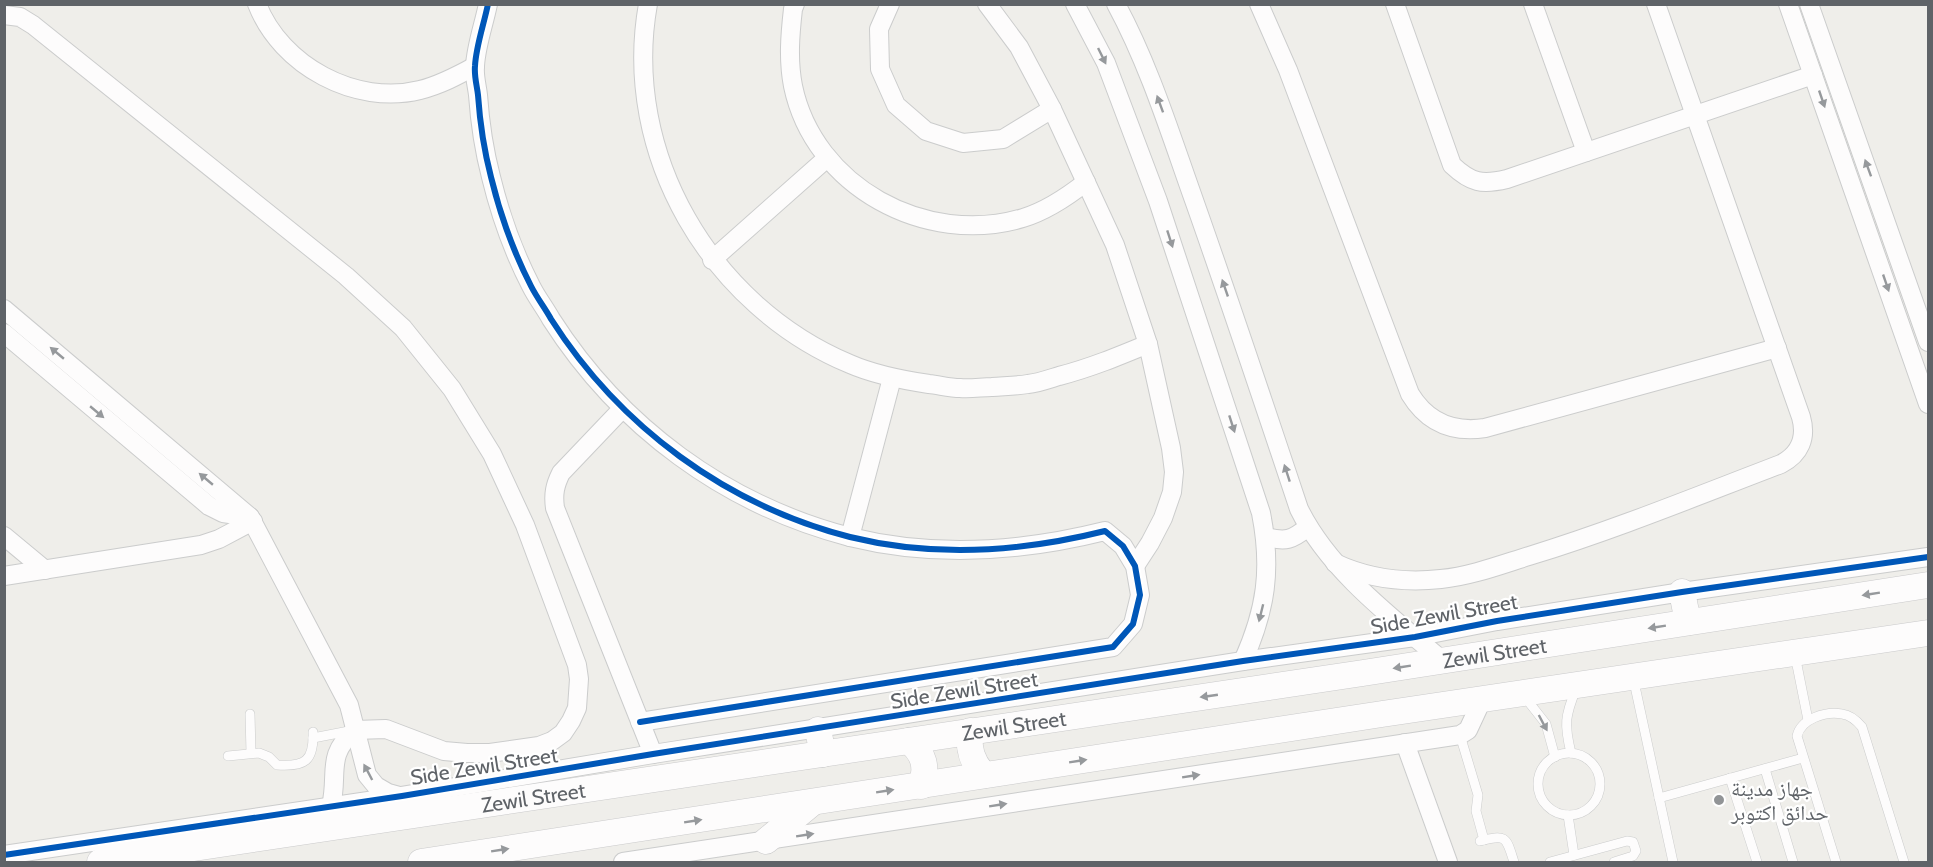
<svg xmlns="http://www.w3.org/2000/svg" width="1933" height="867" font-family="Cabin,'Noto Naskh Arabic',sans-serif">
<style>
.lines{fill:none;stroke-linecap:round;stroke-linejoin:round}
.service-casing{stroke:#cbcccc;stroke-width:10}
.minor-casing{stroke:#cbcccc;stroke-width:20}
.secondary-casing{stroke:#cacacb;stroke-width:27}
.service{stroke:#fdfcfc;stroke-width:9}
.minor{stroke:#fdfcfc;stroke-width:18}
.secondary{stroke:#fdfcfc;stroke-width:26}
.cycleway-casing{stroke:#fff;stroke-width:10}
.cycleway{stroke:#0057b8;stroke-width:6}
.oneway{fill:#96999c}
.poi-dot{fill:#919496;stroke:#fff;stroke-width:2}
.labels{text-anchor:middle;dominant-baseline:central;stroke-width:4.5;stroke-linejoin:round;paint-order:stroke}
.street-label{font-size:21px;fill:#5f6368;stroke:#fff}
.poi-label{font-size:21px;fill:#5f6368;stroke:#fff;text-anchor:start}
</style>
<rect width="100%" height="100%" fill="#efeeea"/>
<g class="lines">
<defs>
<g id="service">
<polyline points="1795,655 1808,720"/>
<polyline points="1633,677 1673,862"/>
<polyline points="1524,696 1546,724 1555,757"/>
<polyline points="250,714 251,753"/>
<polyline points="1460,735 1478,795 1476,811 1484,840"/>
<polyline points="313,738 349,731"/>
<path d="M1571,753C1564,724 1565,716 1576,689"/>
<circle cx="1569" cy="784" r="31"/>
<path d="M228,756L259,753L269,757L277,765C305,767 314,761 313,732"/>
<polyline points="1765,769 1793,862"/>
<polyline points="1730,778 1757,862"/>
<polyline points="1659,798 1803,758"/>
<polyline points="1568,815 1574,855"/>
<path d="M1480,841C1507,834 1506,837 1514,862"/>
<polyline points="1550,862 1627,841 1633,842 1636,851 1633,856 1614,862"/>
<path d="M1836,862L1797,736C1801,719 1825,711 1842,714C1851,715 1857,721 1862,727L1904,862"/>
</g>
<g id="minor">
<path d="M257,4C281,66 356,106 420,90C440,85 457,76 475,66"/>
<path d="M488,4C484,24 476,46 475,66C474,76 477,86 478,95C480,124 484,150 491,177C500,214 513,251 531,286C537,298 545,308 551,319C620,427 726,505 850,537C935,558 1021,552 1105,531L1123,546L1135,566L1140,595L1133,624L1113,647L640,722"/>
<path d="M648,4C621,154 711,306 850,364C875,375 902,380 929,384C939,385 950,388 960,388C971,389 982,387 992,387C1004,386 1016,386 1028,384C1038,383 1049,379 1059,376C1090,368 1119,356 1148,344"/>
<path d="M795,4L793,9C790,35 788,60 793,86C814,187 926,247 1023,218C1046,211 1067,197 1086,182"/>
<polyline points="890,4 879,29 880,69 896,105 926,131 963,143 1003,139 1052,109"/>
<polyline points="987,4 1019,47 1052,109 1115,245 1148,344 1171,448 1174,472 1172,492 1163,518 1150,543 1135,566"/>
<path d="M1075,4L1106,63L1158,201L1261,513C1272,569 1266,610 1243,661"/>
<path d="M1116,4C1150,67 1171,136 1195,203C1231,305 1265,407 1299,509C1329,570 1391,617 1442,660"/>
<path d="M1259,4L1288,70L1410,394C1427,422 1452,433 1485,428L1777,348"/>
<path d="M1395,4L1452,165C1471,183 1482,185 1507,179L1813,75"/>
<polyline points="1533,4 1586,152"/>
<polyline points="1788,4 1928,404"/>
<polyline points="1809,4 1928,342"/>
<path d="M4,15L20,17L33,25L346,276L403,328L452,389L492,454L525,525L577,665L579,679L577,708L571,721L563,733L552,741L539,746L490,753H467L444,751L386,729L355,730C325,756 339,773 331,806"/>
<polyline points="712,260 827,158"/>
<polyline points="4,309 250,517 349,705 367,775 376,786 388,793 399,796"/>
<polyline points="4,333 209,506 223,513 250,517"/>
<path d="M622,409L561,473C555,485 553,494 555,508L653,754"/>
<polyline points="4,536 45,570"/>
<polyline points="850,537 892,378"/>
<path d="M1266,537C1286,542 1292,540 1308,527"/>
<path d="M1335,563C1369,579 1404,583 1441,579C1471,576 1500,565 1529,556C1614,530 1697,496 1781,464C1800,454 1807,438 1801,417L1656,4"/>
<polyline points="4,576 201,545 219,539 253,521"/>
<polyline points="1405,743 1448,862"/>
<polyline points="4,855 402,796 653,754 1243,661 1415,637 1497,621 1682,592 1928,557"/>
<polyline points="623,862 1460,735 1468,730 1482,700"/>
</g>
<g id="secondary">
<polyline points="1682,592 1688,622"/>
<polyline points="818,730 823,754"/>
<path d="M970,731C968,749 972,762 984,775"/>
<path d="M909,741C924,753 928,768 921,786"/>
<polyline points="766,841 812,803"/>
<path id="s1" d="M100,862L1363,673L1928,585"/>
<polyline points="421,862 1382,714 1928,633"/>
</g>
</defs>
<!-- service casing -->
<use href="#service" class="service-casing"/>
<!-- minor casing -->
<use href="#minor" class="minor-casing"/>
<!-- secondary casing -->
<use href="#secondary" class="secondary-casing"/>
<!-- service -->
<use href="#service" class="service"/>
<!-- minor -->
<use href="#minor" class="minor"/>
<!-- secondary -->
<use href="#secondary" class="secondary"/>
<defs>
<g id="cycleway">
<path d="M488,4C484,24 476,46 475,66C474,76 477,86 478,95C480,124 484,150 491,177C500,214 513,251 531,286C537,298 545,308 551,319C620,427 726,505 850,537C935,558 1021,552 1105,531L1123,546L1135,566L1140,595L1133,624L1113,647L640,722"/>
<polyline points="4,855 402,796 653,754 1243,661 1415,637 1497,621 1682,592 1928,557"/>
</g>
</defs>
<!-- cycleway casing -->
<use href="#cycleway" class="cycleway-casing"/>
<!-- cycleway -->
<use href="#cycleway" class="cycleway"/>
</g>
<!-- one-way arrows -->
<defs><path id="oneway-solid" d="M-6-.8H1V-3.2L6.5 0L1 3.2V.8H-6Z" transform="scale(1.5)"/></defs>
<g class="oneway">
<use href="#oneway-solid" transform="translate(1102 56) rotate(64)"/>
<use href="#oneway-solid" transform="translate(1822 99) rotate(71)"/>
<use href="#oneway-solid" transform="translate(1160 104) rotate(-110)"/>
<use href="#oneway-solid" transform="translate(1868 168) rotate(-110)"/>
<use href="#oneway-solid" transform="translate(1170 239) rotate(72)"/>
<use href="#oneway-solid" transform="translate(1886 283) rotate(71)"/>
<use href="#oneway-solid" transform="translate(1225 288) rotate(-109)"/>
<use href="#oneway-solid" transform="translate(57 353) rotate(-140)"/>
<use href="#oneway-solid" transform="translate(97 412) rotate(40)"/>
<use href="#oneway-solid" transform="translate(1232 424) rotate(72)"/>
<use href="#oneway-solid" transform="translate(1287 473) rotate(-108)"/>
<use href="#oneway-solid" transform="translate(206 479) rotate(-140)"/>
<use href="#oneway-solid" transform="translate(1871 594) rotate(171)"/>
<use href="#oneway-solid" transform="translate(1261 613) rotate(104)"/>
<use href="#oneway-solid" transform="translate(1657 627) rotate(171)"/>
<use href="#oneway-solid" transform="translate(1402 667) rotate(171)"/>
<use href="#oneway-solid" transform="translate(1209 696) rotate(172)"/>
<use href="#oneway-solid" transform="translate(1543 723) rotate(62)"/>
<use href="#oneway-solid" transform="translate(1078 761) rotate(-9)"/>
<use href="#oneway-solid" transform="translate(368 772) rotate(-118)"/>
<use href="#oneway-solid" transform="translate(1191 776) rotate(-9)"/>
<use href="#oneway-solid" transform="translate(885 791) rotate(-9)"/>
<use href="#oneway-solid" transform="translate(998 805) rotate(-9)"/>
<use href="#oneway-solid" transform="translate(693 821) rotate(-9)"/>
<use href="#oneway-solid" transform="translate(805 835) rotate(-9)"/>
<use href="#oneway-solid" transform="translate(500 850) rotate(-9)"/>
</g>
<!-- markers -->
<circle class="poi-dot" cx="1719" cy="800" r="6"/>
<g class="labels">
<!-- street labels -->
<g class="street-label">
<text transform="translate(1444 614) rotate(-10)">Side Zewil Street</text>
<text stroke="none"><textPath href="#s1" startOffset="1410">Zewil Street</textPath></text>
<text transform="translate(964 690) rotate(-9)">Side Zewil Street</text>
<text stroke="none"><textPath href="#s1" startOffset="924">Zewil Street</textPath></text>
<text transform="translate(484 766) rotate(-9)">Side Zewil Street</text>
<text stroke="none"><textPath href="#s1" startOffset="438">Zewil Street</textPath></text>
</g>
<!-- poi labels -->
<g class="poi-label">
<text x="1731" y="788">جهاز مدينة<tspan x="1731" dy="24">حدائق اكتوبر</tspan></text>
</g>
</g>
<!-- border -->
<rect width="1933" height="867" fill="none" stroke="#5f6368" stroke-width="12"/>
</svg>
